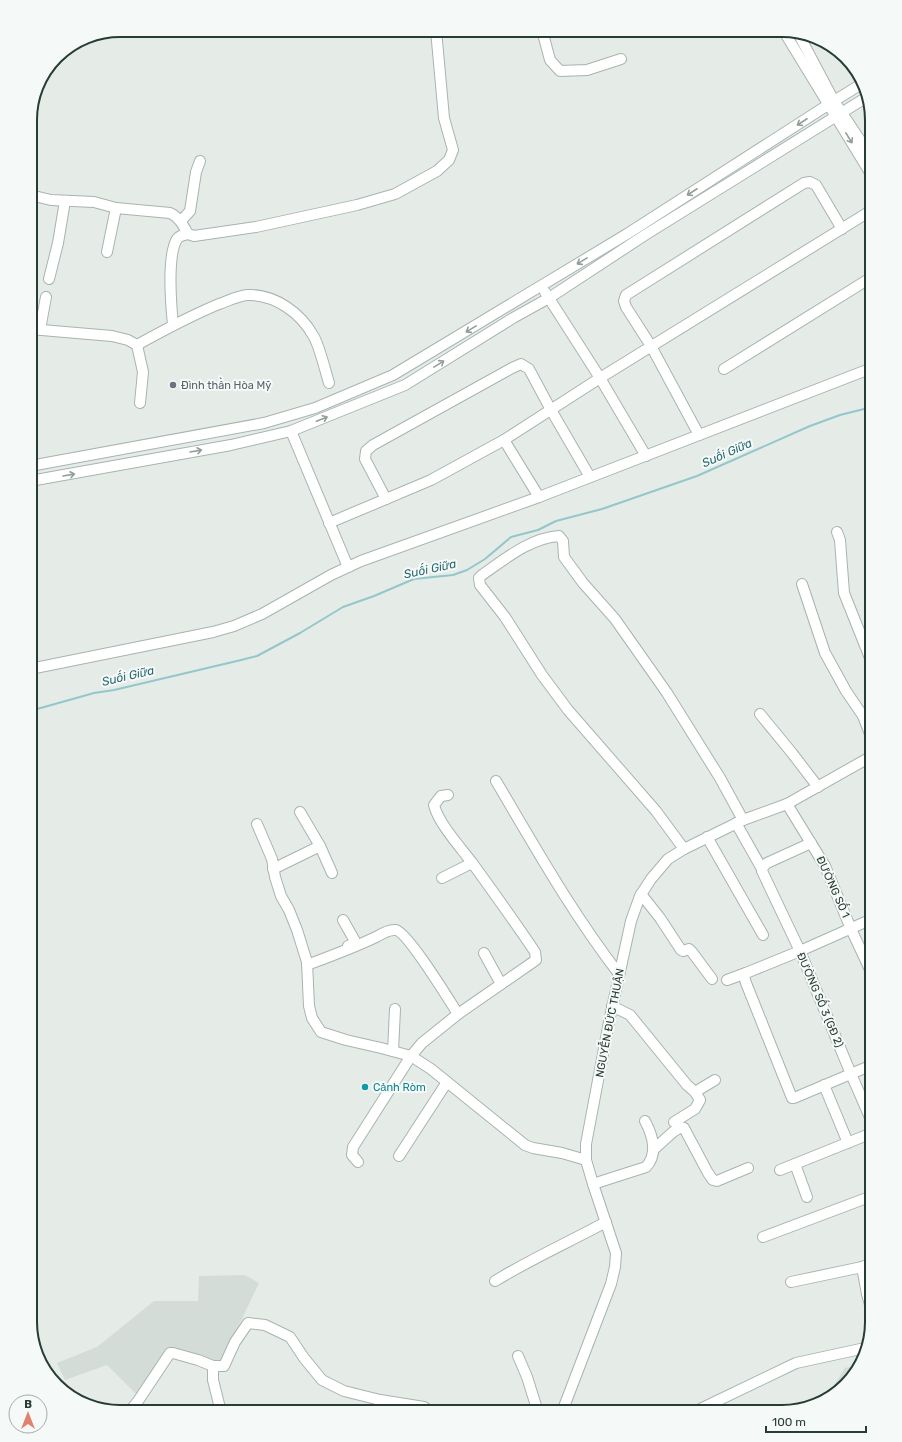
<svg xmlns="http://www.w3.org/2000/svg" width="902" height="1442" font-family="Rubik,sans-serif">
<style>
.built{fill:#d3dcd7}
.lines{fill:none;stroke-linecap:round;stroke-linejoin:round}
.stream{stroke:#94c6ca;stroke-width:2}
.minor-casing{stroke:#a8b4ae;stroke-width:12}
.minor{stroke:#fff;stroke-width:10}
.oneway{stroke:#929e9a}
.worship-dot{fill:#6b7280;stroke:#f5f9f7;stroke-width:1.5}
.culture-dot{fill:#0f9aa8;stroke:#f5f9f7;stroke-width:1.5}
.labels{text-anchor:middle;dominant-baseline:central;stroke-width:4;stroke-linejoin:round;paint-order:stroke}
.worship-label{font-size:11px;fill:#5b616d;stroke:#f5f9f7;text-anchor:start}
.street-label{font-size:11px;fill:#263c34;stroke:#f5f9f7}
.culture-label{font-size:11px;fill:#0d838f;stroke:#f5f9f7;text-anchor:start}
.water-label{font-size:12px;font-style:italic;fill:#276a71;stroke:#f5f9f7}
.rim{fill:none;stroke:#263c34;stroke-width:2}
</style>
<rect width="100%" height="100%" fill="#e5ece8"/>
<!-- built -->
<g class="built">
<polygon points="245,1275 259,1283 221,1363 176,1349 139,1397 107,1365 65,1380 57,1363 97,1347 154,1301 198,1301 199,1276"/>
<polygon points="861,1364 860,1367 825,1400 845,1368"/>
</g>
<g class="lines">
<!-- stream -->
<polyline class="stream" points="30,711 94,693 114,690 237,661 257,656 300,633 343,607 374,596 414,579 453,575 467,570 485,559 511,537 538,530 556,521 602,509 697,476 810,426 840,415 872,407"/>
<defs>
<g id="minor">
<polyline points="542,30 550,60 560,71 587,70 621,59"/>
<polyline points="783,30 872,176"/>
<polyline points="798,33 834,101 872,158"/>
<path d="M30,195L51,200L94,202L116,208L170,213C179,217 183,225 188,234L194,236L256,227L357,205L395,194L437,171L449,160L453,150L444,118L436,30"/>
<polyline points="181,221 190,211 196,172 200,161"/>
<polyline points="30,237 31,232"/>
<polyline points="107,252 116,208"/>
<polyline points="49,279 58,243 65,201"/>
<polyline points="545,292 600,378 646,456"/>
<path d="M173,325C171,305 167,255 177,239C180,235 184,235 188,234"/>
<polyline points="30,329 112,336 128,340 137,345 143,372 140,403"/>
<polyline points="40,329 46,297"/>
<path d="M137,345C164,330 190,316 219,304C228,301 237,296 247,295C275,294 301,313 314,337C320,348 325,370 329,383"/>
<polyline points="724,369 872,277"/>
<polyline points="291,431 348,567"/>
<polyline points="699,435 651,346 626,307 624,301 626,295 804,183 810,182 816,185 842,229"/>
<polyline points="504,440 539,497"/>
<polyline points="30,466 264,423 315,408 393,375 627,234 834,101 863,83"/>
<polyline points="30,481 231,445 291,431 405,385 513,318 549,298 645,235 867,97"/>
<polyline points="386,499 365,459 366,451 373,445 512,368 521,364 529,369 551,410 590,477"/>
<polyline points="329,523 431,480 504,440 600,378 872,210"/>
<polyline points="837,532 840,540 844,593 872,663"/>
<polyline points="802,584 825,653 846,691 863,716 872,739"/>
<polyline points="30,669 213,632 234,626 262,614 331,575 361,561 539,497 872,368"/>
<polyline points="760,714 792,753 818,787"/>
<path d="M496,781C535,847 572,913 619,974"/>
<polyline points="787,804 825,866 851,929 872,974"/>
<polyline points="300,812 320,846"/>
<polyline points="736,823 762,869"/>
<polyline points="257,824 272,859 275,877 281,896 289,910 297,930 307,962 309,1006 312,1018 321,1032 346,1040 381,1048 411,1056 431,1069 525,1145 533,1148 562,1153 586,1160"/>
<polyline points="707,837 763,935"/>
<polyline points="811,843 767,863 763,867 762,871 800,951 851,1074 872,1122"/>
<path d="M684,849L656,811L568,710L542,675L505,617L480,585L479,578L482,575C505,559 530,538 559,536L563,541L564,557L583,583L615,619L667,693L720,778L743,820"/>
<polyline points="273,869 320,846 332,873"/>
<polyline points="442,878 472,863"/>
<polyline points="641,894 660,918 681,950 683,951 689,949 692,952 712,979"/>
<polyline points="343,920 356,943 348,946"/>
<polyline points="484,953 501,984"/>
<path d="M307,965C331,956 353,948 376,937C381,934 389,929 396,930C408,933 449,1000 458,1014"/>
<polyline points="727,980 746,973"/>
<polyline points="612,1006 630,1015 687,1085 695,1092 700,1100 695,1109 674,1122"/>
<polyline points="393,1051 395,1009"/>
<polyline points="872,1065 794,1098 792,1098 746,983 744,976 746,973 800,951 872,919"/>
<polyline points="824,1085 848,1143"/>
<polyline points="695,1092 715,1080"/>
<polyline points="653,1150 673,1132 681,1127 684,1128 708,1173 713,1180 717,1181 748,1168"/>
<polyline points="399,1156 447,1082"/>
<path d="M358,1162L352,1155L353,1147L411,1056L422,1043L458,1014L536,960L535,952C515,922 494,893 473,864C462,849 438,823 434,805L441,796L448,795"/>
<polyline points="795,1164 807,1197"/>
<polyline points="780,1170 872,1133"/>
<path d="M593,1184L646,1167C658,1154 653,1136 645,1121"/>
<polyline points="763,1237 872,1196"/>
<polyline points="862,1267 867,1294 872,1312"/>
<path d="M495,1281C531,1259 569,1242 606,1222"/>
<polyline points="791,1282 862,1267 872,1263"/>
<polyline points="518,1356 527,1377 538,1412"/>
<polyline points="129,1412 138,1401 170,1353 173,1353 198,1360 213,1366"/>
<polyline points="221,1412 213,1380 213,1366 224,1366 235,1342 248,1323 265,1325 290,1337 304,1358 322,1380 344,1391 380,1400 424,1407 431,1412"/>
<polyline points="378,1412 380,1400"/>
<polyline points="562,1412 611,1284 615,1267 616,1253 593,1184 586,1160 586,1144 609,1022 631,921 640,896 651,879 668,859 684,849 743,820 787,804 872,756"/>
<polyline points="694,1412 796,1363 865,1348"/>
</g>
</defs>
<!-- minor casing -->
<use href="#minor" class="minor-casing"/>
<!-- minor -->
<use href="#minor" class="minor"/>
</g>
<!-- one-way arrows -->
<defs><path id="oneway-shaft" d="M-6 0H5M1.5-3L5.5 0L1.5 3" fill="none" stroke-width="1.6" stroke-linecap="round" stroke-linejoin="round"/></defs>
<g class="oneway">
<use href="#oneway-shaft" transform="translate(802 122) rotate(147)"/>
<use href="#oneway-shaft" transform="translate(849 138) rotate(58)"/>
<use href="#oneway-shaft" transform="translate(692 192) rotate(147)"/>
<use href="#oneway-shaft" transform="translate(582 261) rotate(149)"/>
<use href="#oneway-shaft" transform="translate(471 329) rotate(149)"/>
<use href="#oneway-shaft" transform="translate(439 364) rotate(-32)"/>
<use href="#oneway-shaft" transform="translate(322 419) rotate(-21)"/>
<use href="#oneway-shaft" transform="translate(196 451) rotate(-10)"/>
<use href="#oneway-shaft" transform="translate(69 475) rotate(-10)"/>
</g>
<!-- markers -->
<circle class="worship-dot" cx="173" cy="385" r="4"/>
<circle class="culture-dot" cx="365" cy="1087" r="4"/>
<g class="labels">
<!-- worship labels -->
<g class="worship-label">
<text x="181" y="385">Đình thần Hòa Mỹ</text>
</g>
<!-- street labels -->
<g class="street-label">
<text transform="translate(833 887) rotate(66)">ĐƯỜNG SỐ 1</text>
<text transform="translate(820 1000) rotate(67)">ĐƯỜNG SỐ 3 (GĐ 2)</text>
<text transform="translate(610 1023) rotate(-79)">NGUYỄN ĐỨC THUẬN</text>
</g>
<!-- culture labels -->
<g class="culture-label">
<text x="373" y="1087">Cảnh Ròm</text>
</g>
<!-- water labels -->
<g class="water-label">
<text transform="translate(727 453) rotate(-24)">Suối Giữa</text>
<text transform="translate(430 569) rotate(-12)">Suối Giữa</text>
<text transform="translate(128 676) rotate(-13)">Suối Giữa</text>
</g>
</g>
<!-- crop -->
<path d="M0 0H902V1442H0ZM120 37H782A83 83 0 0 1 865 120V1322A83 83 0 0 1 782 1405H120A83 83 0 0 1 37 1322V120A83 83 0 0 1 120 37Z" fill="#f5f9f7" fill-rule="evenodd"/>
<path class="rim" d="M120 37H782A83 83 0 0 1 865 120V1322A83 83 0 0 1 782 1405H120A83 83 0 0 1 37 1322V120A83 83 0 0 1 120 37Z"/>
<!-- north arrow -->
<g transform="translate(28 1414)"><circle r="19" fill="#f5f9f7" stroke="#a2ada9"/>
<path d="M0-3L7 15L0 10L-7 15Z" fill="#e1826e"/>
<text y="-6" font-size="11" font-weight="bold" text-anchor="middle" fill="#263c34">B</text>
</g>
<!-- scale -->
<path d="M766 1426v6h100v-6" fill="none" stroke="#263c34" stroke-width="2"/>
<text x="772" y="1426" font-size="12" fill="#263c34" stroke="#f5f9f7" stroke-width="3" paint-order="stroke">100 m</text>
</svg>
